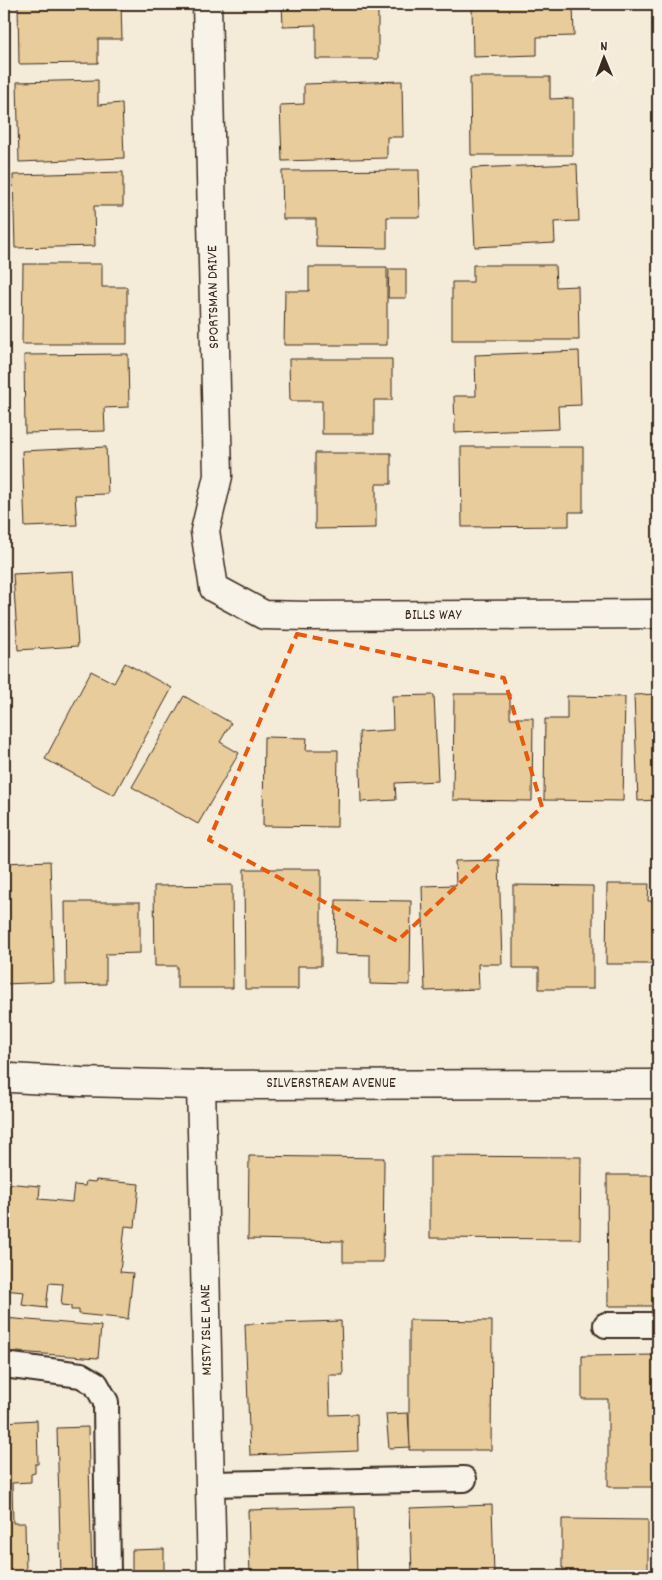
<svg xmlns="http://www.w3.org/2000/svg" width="662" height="1580" font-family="Dekko,sans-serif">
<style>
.building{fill:#e8cc9c;stroke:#3b2a1e}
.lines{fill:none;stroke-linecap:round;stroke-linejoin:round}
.service-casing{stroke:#3b2a1e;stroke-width:28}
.minor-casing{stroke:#3b2a1e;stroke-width:31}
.service{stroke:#f7f3e8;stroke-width:24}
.minor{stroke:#f7f3e8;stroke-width:28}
.marked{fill:none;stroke:#e8590c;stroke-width:4;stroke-dasharray:10 6;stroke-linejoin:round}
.labels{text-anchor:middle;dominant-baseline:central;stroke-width:4.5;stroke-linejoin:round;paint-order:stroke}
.street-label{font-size:15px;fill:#3b2a1e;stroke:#f7f3e8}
</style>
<rect width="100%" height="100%" fill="#f4ebd9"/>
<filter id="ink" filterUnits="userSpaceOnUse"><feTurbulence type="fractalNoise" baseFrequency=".02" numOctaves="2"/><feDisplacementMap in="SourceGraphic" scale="10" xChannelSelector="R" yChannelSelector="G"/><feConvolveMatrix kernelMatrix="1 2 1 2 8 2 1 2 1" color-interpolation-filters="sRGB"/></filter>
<g filter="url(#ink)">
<!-- building -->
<g class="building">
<polygon points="18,4 121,4 122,39 98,39 98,63 19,64"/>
<polygon points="282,4 378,4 378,59 316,59 316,25 283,26"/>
<polygon points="472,4 573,4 574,36 537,37 537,55 473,57"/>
<polygon points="470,77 550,77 550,99 573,98 573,155 471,155"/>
<polygon points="98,80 98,105 122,103 124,158 19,162 17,82"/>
<polygon points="402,81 403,137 387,137 387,158 282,161 280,105 304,104 304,84"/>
<polygon points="577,164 579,221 554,222 555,243 475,247 471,168"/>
<polygon points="419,170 420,217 387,217 387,248 316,247 316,219 283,219 282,171"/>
<polygon points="123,172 123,206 94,206 95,246 15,248 13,175"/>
<polygon points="23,264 102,264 102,287 127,287 127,344 22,344"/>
<polygon points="473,265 555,265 556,287 578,286 579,340 452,340 452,282 473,282"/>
<polygon points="309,267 387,267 387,345 284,345 285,291 309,291"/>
<polygon points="389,269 406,269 406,298 388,298"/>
<polygon points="579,351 581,405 558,406 559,429 455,433 454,396 476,396 475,355"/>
<polygon points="128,354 129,407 104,408 105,431 25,433 24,355"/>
<polygon points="289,359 392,359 392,400 374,400 374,434 322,434 322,401 290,401"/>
<polygon points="106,447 108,494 75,495 77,525 25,527 22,451"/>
<polygon points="461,447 583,447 583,512 569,512 569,526 462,527"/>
<polygon points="315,453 391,453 391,484 376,484 376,528 315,529"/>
<polygon points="73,571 78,646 18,650 13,574"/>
<polygon points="125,663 172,688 114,795 45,759 91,671 114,683"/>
<polygon points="454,694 510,694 510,718 533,718 532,801 453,800"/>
<polygon points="658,694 658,800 638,801 634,695"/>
<polygon points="434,695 438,781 395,783 396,800 361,802 359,732 393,730 392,696"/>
<polygon points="184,696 231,723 220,742 239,753 198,824 132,787"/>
<polygon points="567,696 625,697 623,801 544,800 545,719 567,719"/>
<polygon points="264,737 307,738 306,750 338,750 337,827 263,826"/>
<polygon points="499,860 502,964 478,964 479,989 425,991 422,886 456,885 455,861"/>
<polygon points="50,861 54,982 4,984 4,863"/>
<polygon points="244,869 321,869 321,966 298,966 298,989 245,989"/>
<polygon points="607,884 649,884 648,901 658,901 658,964 606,964"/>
<polygon points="232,885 233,988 177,988 177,966 155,966 154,886"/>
<polygon points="513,885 593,886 593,989 539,989 539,968 513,968"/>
<polygon points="336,900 411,901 410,985 370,984 370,955 335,954"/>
<polygon points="65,902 140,902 140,953 106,954 106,984 66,985"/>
<polygon points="249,1156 384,1158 383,1262 343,1262 343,1241 248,1239"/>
<polygon points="430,1156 581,1157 580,1239 430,1238"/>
<polygon points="607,1175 658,1175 658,1306 608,1306"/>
<polygon points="96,1180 139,1184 135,1227 125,1226 120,1272 133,1273 128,1319 79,1314 79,1310 71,1310 71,1306 61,1305 63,1284 49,1283 46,1308 22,1305 24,1292 4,1290 4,1183 40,1186 39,1199 72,1202 74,1185 85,1186 86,1181 95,1182"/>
<polygon points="4,1318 101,1326 98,1358 4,1351"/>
<polygon points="409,1320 492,1321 491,1450 409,1450"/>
<polygon points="341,1321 343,1375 329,1375 330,1415 357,1414 358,1451 250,1455 245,1324"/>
<polygon points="658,1355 658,1487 608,1487 608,1399 582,1399 582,1356"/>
<polygon points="408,1413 410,1447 389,1448 386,1414"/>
<polygon points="37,1420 38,1464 35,1464 35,1473 31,1474 31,1482 12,1483 13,1523 25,1523 26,1573 41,1572 41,1576 4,1576 4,1422"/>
<polygon points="88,1427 92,1576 61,1576 57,1428"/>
<polygon points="492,1505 494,1576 412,1576 410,1508"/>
<polygon points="355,1507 357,1576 250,1576 248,1510"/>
<polygon points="562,1519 648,1520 648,1576 564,1576 564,1568 562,1568"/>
<polygon points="164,1549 164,1576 132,1576 132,1550"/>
</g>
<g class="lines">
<defs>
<g id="service">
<polyline points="606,1325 658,1325"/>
<polyline points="4,1365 81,1375 96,1384 106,1402 108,1576"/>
<polyline points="210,1484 464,1479"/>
</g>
<g id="minor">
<polyline points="207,4 218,476 205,531 214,588 264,615 308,616 658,614"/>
<polyline points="4,1075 11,1078 81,1082 201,1085 658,1084"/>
<polyline points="201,1085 212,1576"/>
</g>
</defs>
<!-- service casing -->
<use href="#service" class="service-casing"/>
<!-- minor casing -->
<use href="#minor" class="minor-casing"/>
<!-- service -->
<use href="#service" class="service"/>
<!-- minor -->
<use href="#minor" class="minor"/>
</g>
</g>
<!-- marked area -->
<path class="marked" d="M297,634L504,678L542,807L397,941L209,840Z"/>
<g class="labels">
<!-- street labels -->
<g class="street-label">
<text transform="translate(214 297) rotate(-91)">SPORTSMAN DRIVE</text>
<text x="433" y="616">BILLS WAY</text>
<text x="331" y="1084">SILVERSTREAM AVENUE</text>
<text transform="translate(207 1330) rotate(-91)">MISTY ISLE LANE</text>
</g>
</g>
<!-- margin -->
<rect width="662" height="1580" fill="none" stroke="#f7f3e8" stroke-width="20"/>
<rect x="10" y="10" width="642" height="1560" fill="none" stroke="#3b2a1e" stroke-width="2" filter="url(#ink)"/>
<!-- north arrow -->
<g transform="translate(604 58) rotate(359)" stroke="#f7f3e8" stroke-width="4" paint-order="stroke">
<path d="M0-4L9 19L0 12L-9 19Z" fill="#3b2a1e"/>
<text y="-8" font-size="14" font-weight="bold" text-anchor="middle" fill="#3b2a1e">N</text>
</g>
</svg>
